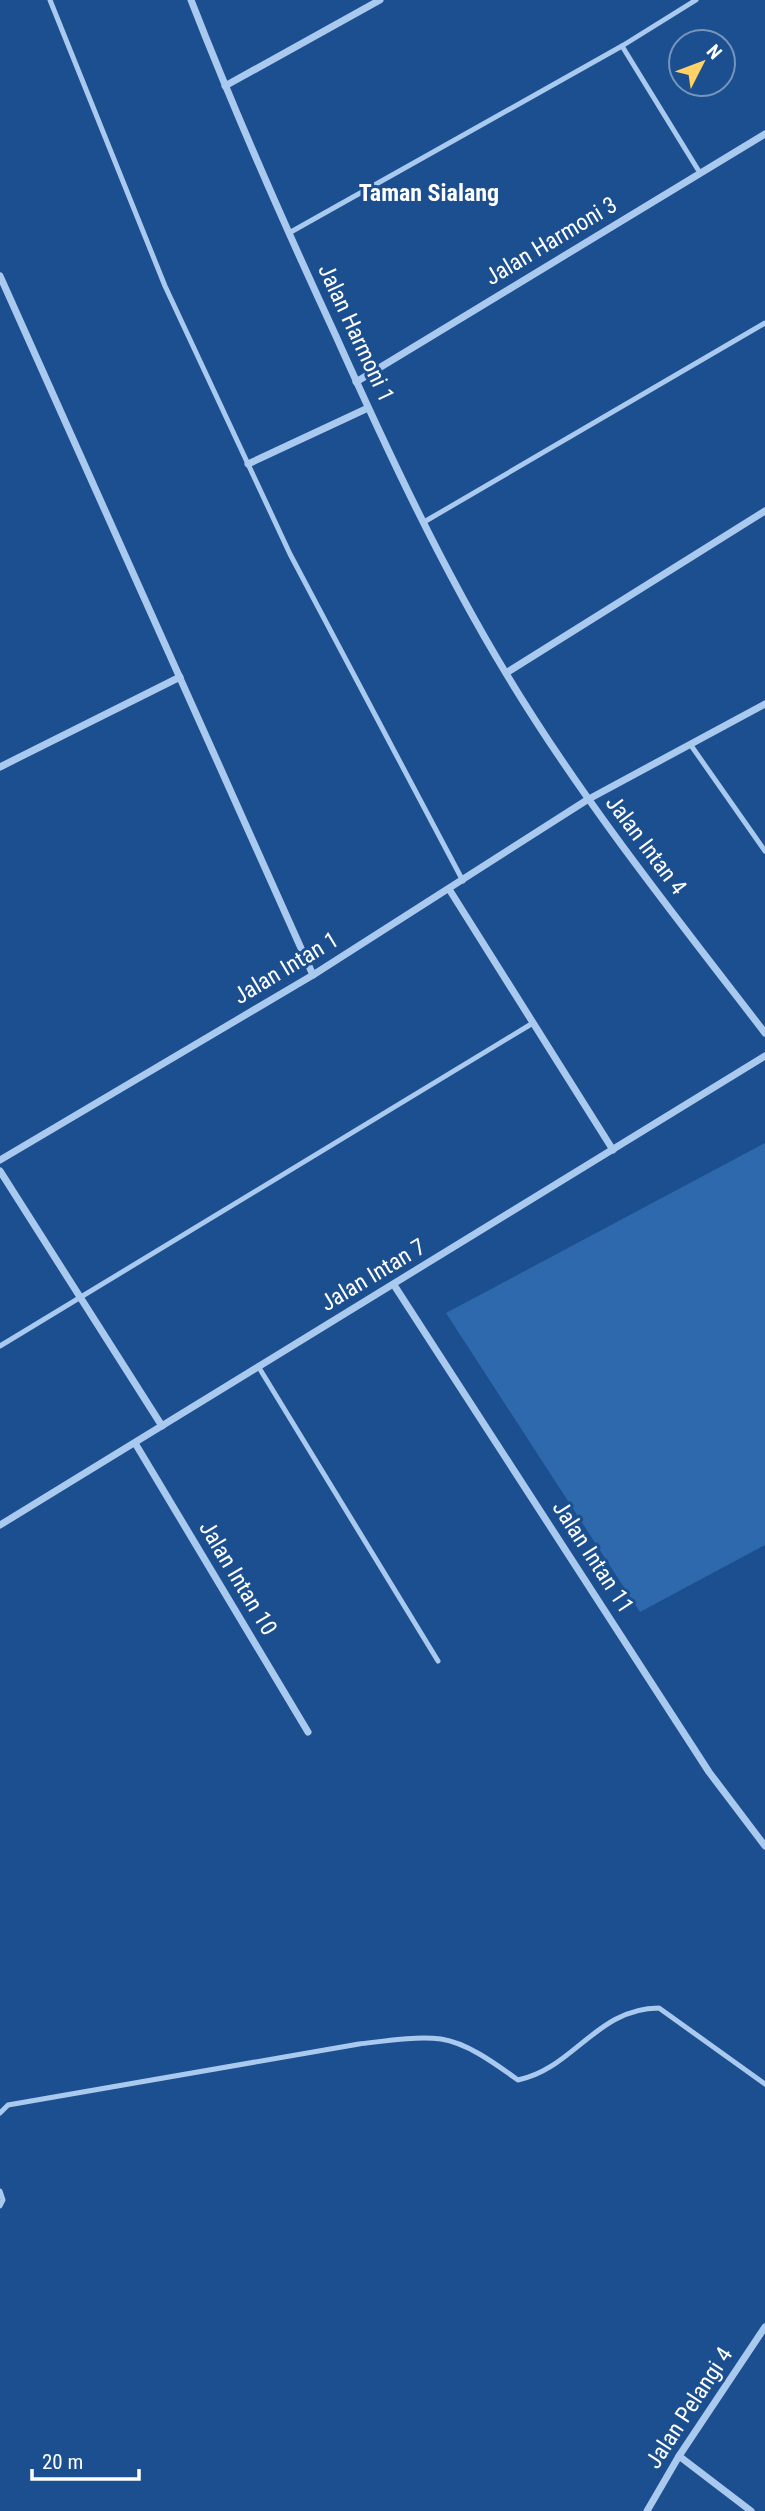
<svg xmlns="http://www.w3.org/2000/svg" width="765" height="2511" font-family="'Roboto Condensed',sans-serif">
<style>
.green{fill:#2e69ad}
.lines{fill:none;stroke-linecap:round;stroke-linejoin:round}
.lane{stroke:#a9c9ee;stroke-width:5}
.street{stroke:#a9c9ee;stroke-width:7}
.labels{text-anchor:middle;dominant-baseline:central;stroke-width:6;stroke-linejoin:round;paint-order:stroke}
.street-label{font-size:23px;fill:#fff;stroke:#1b4f8f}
.neighbourhood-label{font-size:24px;font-weight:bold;fill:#fff;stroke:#1b4f8f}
</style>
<rect width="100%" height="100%" fill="#1b4f8f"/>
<!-- green -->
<polygon class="green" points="765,1143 765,1545 640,1612 446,1313"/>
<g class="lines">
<!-- lane -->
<g class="lane">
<polyline points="50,0 165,286 290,554 463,881"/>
<polyline points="622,46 700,173"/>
<polyline points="289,233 622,46 696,0"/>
<polyline points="424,522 765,323"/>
<polyline points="690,744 765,851"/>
<polyline points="0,1346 533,1023"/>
<polyline points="258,1366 438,1661"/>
<path d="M0,2113L8,2105L359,2044C385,2041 415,2036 441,2039C468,2043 497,2065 518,2080C573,2069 597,2008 659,2008L765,2084"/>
<polyline points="0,2191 3,2200 0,2206"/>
</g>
<!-- street -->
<g class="street">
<path d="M191,0C235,113 284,224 335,334C387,450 441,566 507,675C583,801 675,916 765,1033"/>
<polyline points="225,86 380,0"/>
<polyline points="0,276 313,975"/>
<polyline points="356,382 765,134"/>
<polyline points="248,464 368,408"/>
<polyline points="506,673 765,511"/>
<polyline points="0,767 180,677"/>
<polyline points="449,889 613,1150"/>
<polyline points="0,1160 313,975 587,800 765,704"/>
<polyline points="0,1171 162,1426"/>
<polyline points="394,1285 709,1772 765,1846"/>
<polyline points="135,1443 308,1732"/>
<polyline points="0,1525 765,1056"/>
<polyline points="679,2456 751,2511"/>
<polyline points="647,2511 679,2456 765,2327"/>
</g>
</g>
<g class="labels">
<!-- street labels -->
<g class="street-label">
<text transform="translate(551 241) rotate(-31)">Jalan Harmoni 3</text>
<text transform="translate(356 333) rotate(65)">Jalan Harmoni 1</text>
<text transform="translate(646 845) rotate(53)">Jalan Intan 4</text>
<text transform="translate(286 968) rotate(-31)">Jalan Intan 1</text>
<text transform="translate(373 1275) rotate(-31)">Jalan Intan 7</text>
<text transform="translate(593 1557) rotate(57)">Jalan Intan 11</text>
<text transform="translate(238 1578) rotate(59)">Jalan Intan 10</text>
<text transform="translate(689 2408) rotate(-57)">Jalan Pelangi 4</text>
</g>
<!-- neighbourhood labels -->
<g class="neighbourhood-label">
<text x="429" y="193">Taman Sialang</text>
</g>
</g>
<!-- north arrow -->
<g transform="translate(702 63) rotate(48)"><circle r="33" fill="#1b4f8f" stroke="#7695bc" stroke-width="2"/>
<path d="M0-5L12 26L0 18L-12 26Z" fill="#ffd166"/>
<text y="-10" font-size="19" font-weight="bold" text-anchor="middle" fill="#ffffff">N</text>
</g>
<!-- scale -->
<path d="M32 2469v10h107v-10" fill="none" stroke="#ffffff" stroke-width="3.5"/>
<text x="42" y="2469" font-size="21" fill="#ffffff" stroke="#1b4f8f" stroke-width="5" paint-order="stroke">20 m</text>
</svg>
